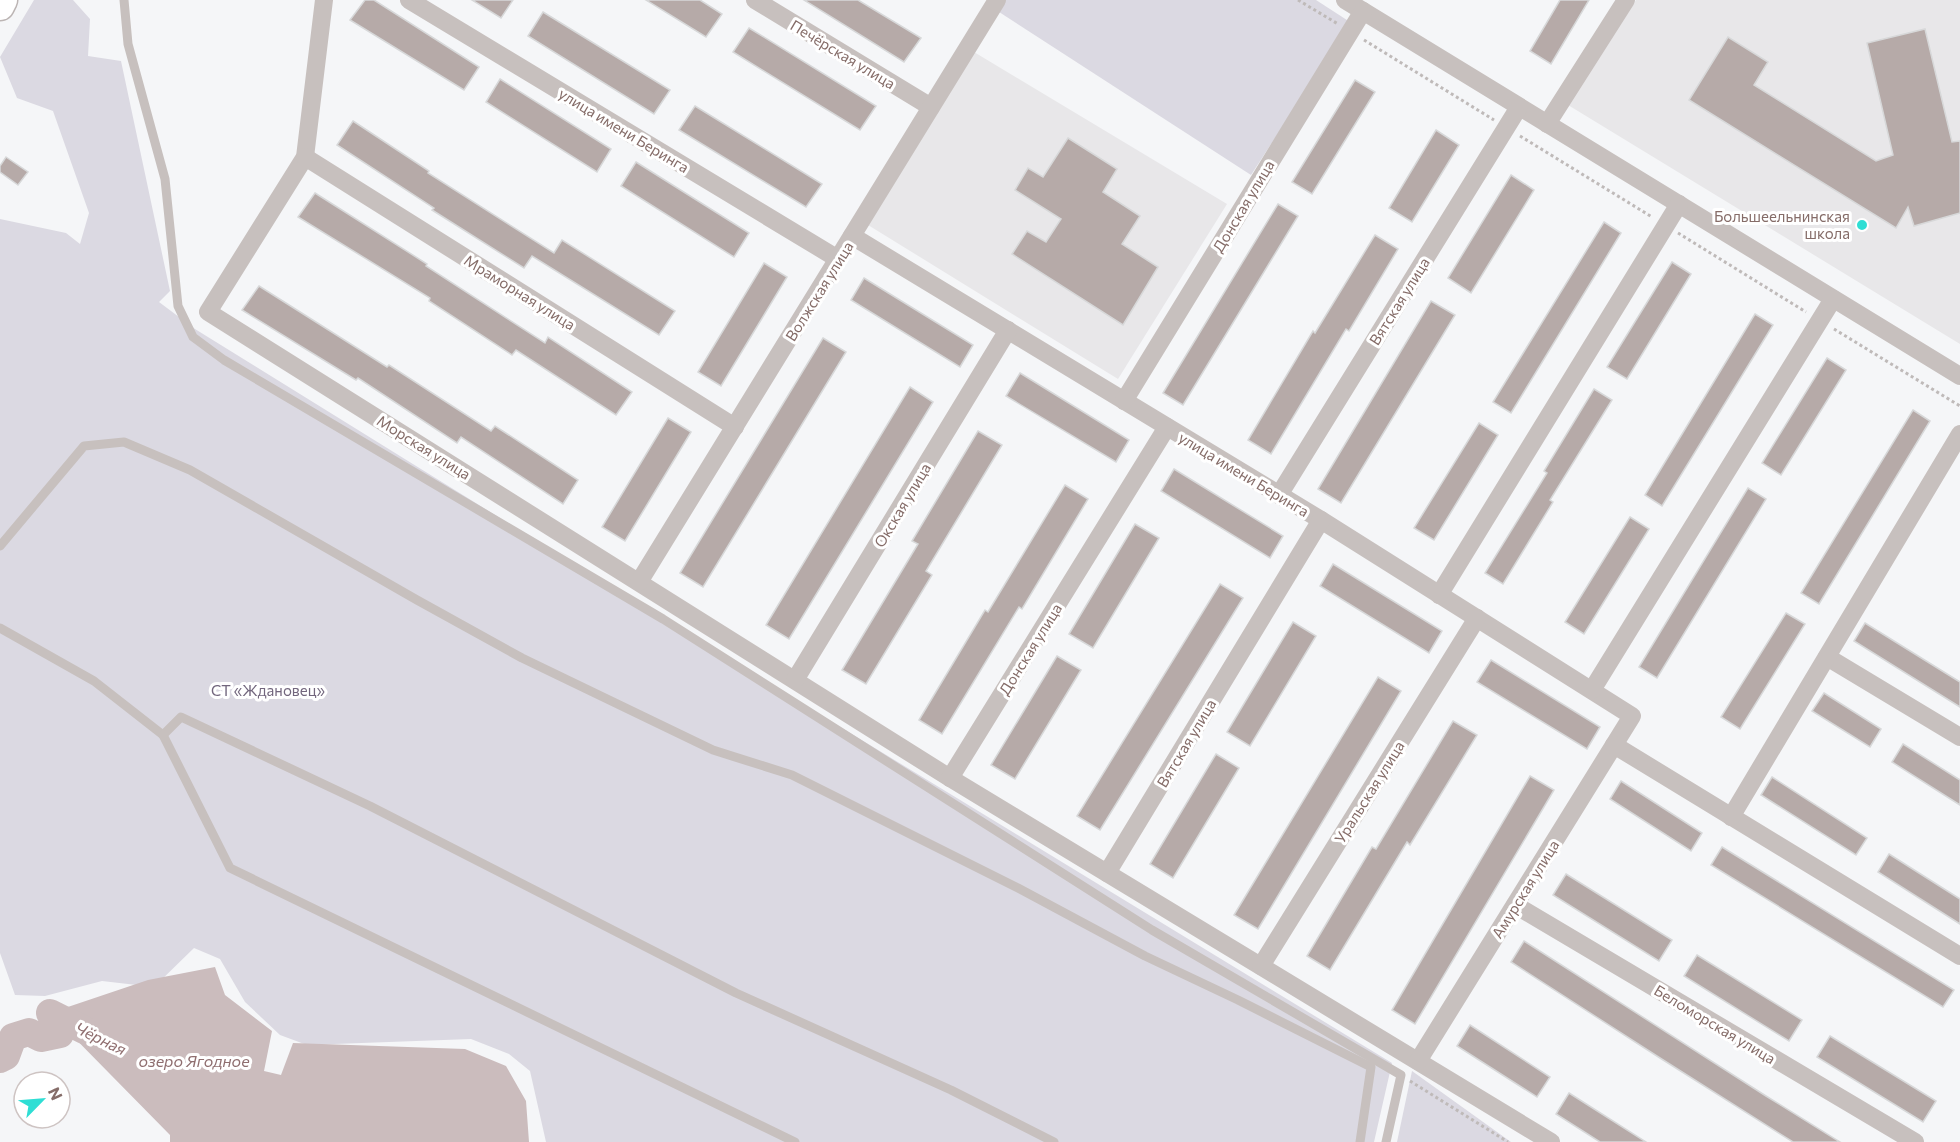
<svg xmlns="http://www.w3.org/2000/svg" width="1960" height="1142" font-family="Commissioner,sans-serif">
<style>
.built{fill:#e8e7e9}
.green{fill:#dbd9e2}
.water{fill:#cbbcbd}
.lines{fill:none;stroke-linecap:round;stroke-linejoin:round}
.river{stroke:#cbbcbd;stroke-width:28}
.building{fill:#b6aaa8;stroke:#d7d8d9;stroke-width:1.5}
.primary-casing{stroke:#bcb5b4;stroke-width:31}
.path{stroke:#bfbab9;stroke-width:3;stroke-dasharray:3 3;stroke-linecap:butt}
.service{stroke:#c7c0be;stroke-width:9}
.minor{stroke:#c7c0be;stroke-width:18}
.primary{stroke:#fff;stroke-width:28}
.poi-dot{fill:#2fded4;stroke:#fff;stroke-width:2}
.labels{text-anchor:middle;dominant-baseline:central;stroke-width:6;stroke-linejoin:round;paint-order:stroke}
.street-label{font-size:15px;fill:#856c68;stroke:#fff}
.poi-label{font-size:15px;fill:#856c68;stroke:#fff;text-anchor:end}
.park-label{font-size:15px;fill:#72667d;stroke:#fff}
.water-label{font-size:16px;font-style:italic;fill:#8f6e6f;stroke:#fff}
</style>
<rect width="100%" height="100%" fill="#f5f6f8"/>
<!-- built -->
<g class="built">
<polygon points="1636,0 1960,0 1960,344 1568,105"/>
<polygon points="974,52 1227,204 1118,379 868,225"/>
</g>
<!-- green -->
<g class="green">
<polygon points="34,0 73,0 90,19 88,56 121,61 170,291 159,302 195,329 663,619 1392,1063 1374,1142 546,1142 530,1071 509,1054 471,1039 307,1045 280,1035 245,1002 220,959 194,948 154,987 102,981 45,996 15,995 0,953 0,219 66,233 80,244 89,213 53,111 17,98 0,57"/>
<polygon points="1003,0 1316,0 1350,22 1251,175 996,10"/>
<polygon points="1412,1071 1511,1142 1397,1142"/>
</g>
<!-- water -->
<polygon class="water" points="215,967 225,995 272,1031 264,1071 281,1075 293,1043 465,1049 506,1066 526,1101 529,1142 170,1142 170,1135 50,1013 148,980"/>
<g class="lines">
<!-- river -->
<polyline class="river" points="0,1059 6,1056 13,1037 29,1032 41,1038 60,1034 50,1013 84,1030"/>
</g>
<!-- building -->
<g class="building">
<polygon points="365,0 374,0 479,67 464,90 350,20"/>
<polygon points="472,0 513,0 501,18"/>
<polygon points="646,0 700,0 722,14 706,37"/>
<polygon points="804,0 858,0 921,38 904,62"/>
<polygon points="1560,0 1589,0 1551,64 1530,51"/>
<polygon points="543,12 670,90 654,114 528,36"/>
<polygon points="749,28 876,106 860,130 733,52"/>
<polygon points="1925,29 1952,142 1960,141 1960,213 1914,226 1908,207 1896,228 1689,100 1728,37 1768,62 1754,85 1876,161 1893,155 1867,43"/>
<polygon points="500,79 611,149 597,172 486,102"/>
<polygon points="1355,80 1375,92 1312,194 1292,182"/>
<polygon points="695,106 822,184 806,207 679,130"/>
<polygon points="353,121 429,171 428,173 554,253 562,240 675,311 659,335 532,256 524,268 432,210 434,208 337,145"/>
<polygon points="1436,130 1459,145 1412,222 1389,208"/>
<polygon points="1068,138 1117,169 1103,192 1140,216 1122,244 1158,267 1123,325 1012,254 1027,231 1046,242 1061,219 1015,190 1028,168 1043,177"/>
<polygon points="6,157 28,172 18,185 0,172 0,166"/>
<polygon points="636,162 749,233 734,257 621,186"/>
<polygon points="1511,175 1534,190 1471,293 1448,278"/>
<polygon points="315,193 427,264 426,266 545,343 548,337 632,392 616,415 516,350 512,355 429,301 430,298 298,217"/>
<polygon points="1278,204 1298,216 1183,405 1163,393"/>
<polygon points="1604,222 1621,233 1511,413 1493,402"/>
<polygon points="1375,235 1398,249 1349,331 1346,329 1271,454 1248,440 1313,331 1315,333"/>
<polygon points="1672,262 1691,274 1627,379 1607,367"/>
<polygon points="764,263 787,277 721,386 698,372"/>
<polygon points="864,278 973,345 960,367 851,300"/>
<polygon points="259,286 387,367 389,365 491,431 495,426 578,480 563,504 461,437 457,443 358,378 356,380 242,310"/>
<polygon points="1431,301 1455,315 1341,503 1318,489"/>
<polygon points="1755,314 1773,325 1662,506 1645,495"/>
<polygon points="823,338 846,352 703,587 680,573"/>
<polygon points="1827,358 1846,370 1781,475 1762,463"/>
<polygon points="1020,373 1129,440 1116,462 1006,396"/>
<polygon points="910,387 933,402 789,639 766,625"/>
<polygon points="1594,389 1612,400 1550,500 1553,502 1503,584 1485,573 1547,473 1544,471"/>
<polygon points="1913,410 1930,421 1819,604 1801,593"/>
<polygon points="668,418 691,432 625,541 602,527"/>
<polygon points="1479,423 1498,435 1434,540 1414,528"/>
<polygon points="978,431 1002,445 926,571 932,575 866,684 842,670 918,544 912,541"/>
<polygon points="1174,469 1283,536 1270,558 1161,491"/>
<polygon points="1065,485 1088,499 1022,609 1019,607 942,734 919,720 985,610 988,612"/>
<polygon points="1748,488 1766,499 1657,678 1639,667"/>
<polygon points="1630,517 1649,529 1584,634 1565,622"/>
<polygon points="1135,524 1159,538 1093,648 1069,634"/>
<polygon points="1333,564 1442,631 1429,653 1320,586"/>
<polygon points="1220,584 1243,598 1100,830 1077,816"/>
<polygon points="1786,613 1805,624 1740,729 1721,717"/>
<polygon points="1293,622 1316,636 1250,746 1227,732"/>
<polygon points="1865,623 1960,682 1960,707 1854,641"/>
<polygon points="1057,656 1081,670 1015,779 991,765"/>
<polygon points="1491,660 1600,727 1587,749 1477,682"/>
<polygon points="1378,677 1401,691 1258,929 1234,915"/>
<polygon points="1824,693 1881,729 1870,747 1812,711"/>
<polygon points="1453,721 1477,735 1410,845 1407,842 1330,970 1307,956 1372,847 1376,849"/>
<polygon points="1903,744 1960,780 1960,805 1892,762"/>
<polygon points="1216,754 1239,768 1173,878 1150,864"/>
<polygon points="1530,776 1554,790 1415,1024 1392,1010"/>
<polygon points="1772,777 1867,838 1856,855 1761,795"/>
<polygon points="1621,781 1702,833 1691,851 1610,799"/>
<polygon points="1722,847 1954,990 1943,1007 1711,865"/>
<polygon points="1889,854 1960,899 1960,924 1878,872"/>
<polygon points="1566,874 1672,940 1659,961 1553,895"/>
<polygon points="1524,941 1766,1096 1840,1142 1793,1142 1660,1058 1511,962"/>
<polygon points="1697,955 1802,1020 1789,1041 1684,976"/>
<polygon points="1470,1025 1550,1077 1537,1097 1457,1046"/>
<polygon points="1830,1036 1936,1101 1923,1122 1817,1057"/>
<polygon points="1569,1093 1646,1142 1600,1142 1556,1114"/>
</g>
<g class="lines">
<defs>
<polyline id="primary" points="0,6 3,0"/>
</defs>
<!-- primary casing -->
<use href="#primary" class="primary-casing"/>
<!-- path -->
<g class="path">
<polyline points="1298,0 1338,24"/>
<polyline points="1364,40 1494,120"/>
<polyline points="1520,136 1652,217"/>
<polyline points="1678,233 1806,312"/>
<polyline points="1834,329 1960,406"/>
<polyline points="1410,1081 1508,1142"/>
</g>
<!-- service -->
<g class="service">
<polyline points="124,0 128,44 165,179 178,306 193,337 224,360 663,619 1152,930 1401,1075 1386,1142"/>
<polyline points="0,546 84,446 124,442 190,470 417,600 522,658 713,750 792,775 1018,888 1145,956 1238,1000 1371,1067 1360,1142"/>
<polyline points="0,628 94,681 163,735 230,868 795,1142"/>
<polyline points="163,735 181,717 370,806 736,993 951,1090 1054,1142"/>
</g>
<!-- minor -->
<g class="minor">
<polyline points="324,0 305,157 208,312 950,778 1551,1142"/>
<polyline points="409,0 838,259"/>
<polyline points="755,0 931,107"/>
<polyline points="1345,0 1960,376"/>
<polyline points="1547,124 1626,0"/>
<polyline points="305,157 735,427"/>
<polyline points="852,236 1321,520 1632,716 1418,1061"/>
<polyline points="1124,401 1363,11"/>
<polyline points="1279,495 1519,107"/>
<polyline points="639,582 997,0"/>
<polyline points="1439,595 1679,204"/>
<polyline points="1827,657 1960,737"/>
<polyline points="795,680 1008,330"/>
<polyline points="1592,690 1833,299"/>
<polyline points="1614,745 1960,956"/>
<polyline points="950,778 1167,427"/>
<polyline points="1731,817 1960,434"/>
<polyline points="1107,873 1321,520"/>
<polyline points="1515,905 1915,1142"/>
<polyline points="1261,966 1477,618"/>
</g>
<!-- primary -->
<use href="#primary" class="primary"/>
</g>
<!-- markers -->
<circle class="poi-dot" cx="1862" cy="225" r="6"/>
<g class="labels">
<!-- street labels -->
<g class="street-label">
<text transform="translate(843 54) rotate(31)">Печёрская улица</text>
<text transform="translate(624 130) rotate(31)">улица имени Беринга</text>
<text transform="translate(1243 206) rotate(-59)">Донская улица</text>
<text transform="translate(819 291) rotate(-58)">Волжская улица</text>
<text transform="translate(520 292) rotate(32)">Мраморная улица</text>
<text transform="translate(1399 301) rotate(-58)">Вятская улица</text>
<text transform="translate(424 447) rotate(32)">Морская улица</text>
<text transform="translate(1244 474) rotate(31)">улица имени Беринга</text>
<text transform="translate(902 505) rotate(-59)">Окская улица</text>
<text transform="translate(1030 649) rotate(-58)">Донская улица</text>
<text transform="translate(1186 743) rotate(-59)">Вятская улица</text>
<text transform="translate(1369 792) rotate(-58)">Уральская улица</text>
<text transform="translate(1525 889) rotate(-58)">Амурская улица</text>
<text transform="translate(1715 1024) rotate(31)">Беломорская улица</text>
</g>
<!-- poi labels -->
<g class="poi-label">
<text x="1850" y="216">Большеельнинская<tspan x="1850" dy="17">школа</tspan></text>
</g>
<!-- park labels -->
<g class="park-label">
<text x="268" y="690">СТ «Ждановец»</text>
</g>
<!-- water labels -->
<g class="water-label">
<text transform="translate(101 1038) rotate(26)">Чёрная</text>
<text x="194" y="1060">озеро Ягодное</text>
</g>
</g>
<!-- north arrow -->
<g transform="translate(42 1100) rotate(65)"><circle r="28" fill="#ffffff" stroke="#cec4c3" stroke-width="1.5"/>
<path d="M0-4.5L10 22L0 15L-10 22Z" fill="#2fded4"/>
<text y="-9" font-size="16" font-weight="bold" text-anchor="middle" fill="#856c68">N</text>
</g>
</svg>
